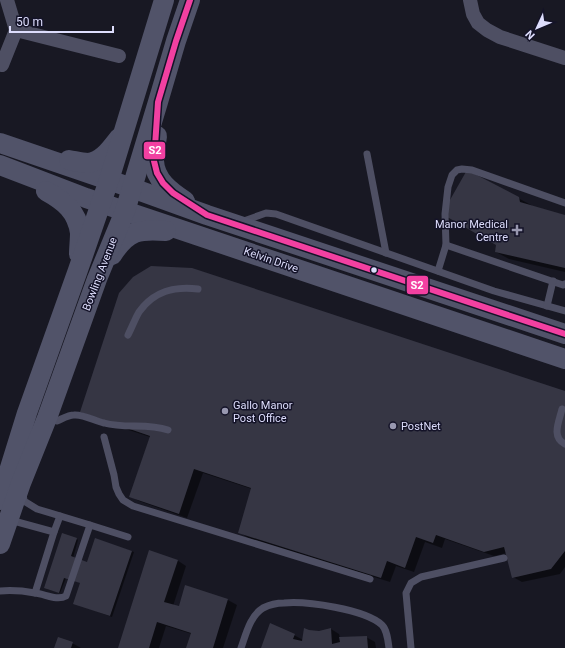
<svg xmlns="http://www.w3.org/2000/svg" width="565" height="648" font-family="Roboto,sans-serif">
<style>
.shadow{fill:#0007}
.building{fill:#363644}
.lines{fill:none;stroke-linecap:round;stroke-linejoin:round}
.service{stroke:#4e4f63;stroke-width:7}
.minor{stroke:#4e4f63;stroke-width:14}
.secondary{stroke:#515369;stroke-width:20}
.bus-1-casing{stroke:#141328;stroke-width:9}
.bus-1{stroke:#f240a1;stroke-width:6}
.poi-dot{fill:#9898b0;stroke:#141328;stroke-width:1.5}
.bus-dot{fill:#ddddfc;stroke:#141328;stroke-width:1.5}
.labels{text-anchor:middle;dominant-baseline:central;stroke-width:3;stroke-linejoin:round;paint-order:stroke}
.poi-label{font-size:11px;fill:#ddddfc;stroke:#141328;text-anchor:start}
.street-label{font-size:11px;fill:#ddddfc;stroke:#141328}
.line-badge{stroke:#141328;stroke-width:1.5}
.badge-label{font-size:11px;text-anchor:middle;font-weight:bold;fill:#fff}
</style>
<rect width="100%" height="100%" fill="#181823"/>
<!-- shadow -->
<g class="shadow">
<polygon points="518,198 531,205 532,206 565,216 565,272 509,259 496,252"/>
<polygon points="565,393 565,567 560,574 522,582 513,577 507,553 494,556 445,539 442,548 425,542 414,572 396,566 390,582 248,538 240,532 252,489 203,473 187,518 139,501 130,496 150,437 89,417"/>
<polygon points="77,539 78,540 73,558 88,563 96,539 134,552 112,617 76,604 81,583 66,578 60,593 47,589"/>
<polygon points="177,560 186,566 173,606 179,608 186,587 228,600 237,605 223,648 187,648 192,634 166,626 159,648 119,648"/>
<polygon points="331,629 339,634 340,638 366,637 375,642 376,648 262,648 294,635 303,640 319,632"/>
<polygon points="72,643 81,648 55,648"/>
</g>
<!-- building -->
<g class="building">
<polygon points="467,170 519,197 520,202 565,215 565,268 495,252 496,245 442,214"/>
<polygon points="151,266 192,268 565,391 565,551 551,569 512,578 504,547 484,552 436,535 433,543 416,537 405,568 387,561 381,578 238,533 251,488 194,469 179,514 129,497 150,436 80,412 119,293 133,277"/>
<polygon points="62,533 77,538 71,556 87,562 95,538 132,551 110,616 73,604 80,583 64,578 59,593 44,588"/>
<polygon points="149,550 178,560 164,602 179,606 185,585 228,599 213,648 186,648 191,633 157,622 149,648 118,648"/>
<polygon points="270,623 295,634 293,639 302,641 304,628 309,630 319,631 331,628 332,644 340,642 339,637 367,636 368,648 261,648"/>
<polygon points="58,637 73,642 71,648 54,648"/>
</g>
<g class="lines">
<!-- service -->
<g class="service">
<polyline points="367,154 386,253"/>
<polyline points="241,222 266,213 276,214 494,291 565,311"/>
<polyline points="446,245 563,285 565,284"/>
<polyline points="438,271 446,245 445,214 448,187 452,175 457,170 462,169 472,170 565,203"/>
<polyline points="547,306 553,281"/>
<path d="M128,335C132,327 135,319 139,312C154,291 174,286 198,289"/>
<path d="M562,409C559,422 551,437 565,444"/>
<path d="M57,421C62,419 68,415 74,415C83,414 95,421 104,423C125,429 147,423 168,430"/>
<polyline points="104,437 114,475 116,487 119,494 123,500 133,506 370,579"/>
<polyline points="10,520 54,532 35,593"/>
<polyline points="90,525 128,537"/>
<polyline points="54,532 60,516"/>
<path d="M0,591C11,590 24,591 35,593C45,594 57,601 66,596L90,525L37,509L24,501L23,493"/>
<path d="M241,648C246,634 250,616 263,608C269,605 277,603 284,603C306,601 365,609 382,625C387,630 388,640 389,648"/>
<polyline points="411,648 406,593 411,583 421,577 504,558"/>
</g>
<!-- minor -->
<g class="minor">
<polyline points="470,0 473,14 478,23 487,30 500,37 565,58"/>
<polyline points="16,30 119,56"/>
<polyline points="2,65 16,30 7,0"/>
</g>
<!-- secondary -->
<g class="secondary">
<path d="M157,136C156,144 154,152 154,161C155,180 170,191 185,201"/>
<polyline points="0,143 132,188 207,215 565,334"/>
<path d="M69,160C75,161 82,163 88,163C102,162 111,148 119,138"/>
<polyline points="0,165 86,198 565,359"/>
<path d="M46,191C64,201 77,211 80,233C80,240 79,248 79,254"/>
<path d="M112,255C128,230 139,229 166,231"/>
<polyline points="0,500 27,413 78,270 109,180 164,0"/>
<polyline points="0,544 21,483 47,418 97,279 125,211 158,102 176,41 190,0"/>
</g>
<defs>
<polyline id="bus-1" points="190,0 176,41 158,102 154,161 157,173 163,183 173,193 207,215 565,334"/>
</defs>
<!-- bus-1 casing -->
<use href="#bus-1" class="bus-1-casing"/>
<!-- bus-1 -->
<use href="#bus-1" class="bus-1"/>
</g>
<!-- markers -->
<g class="poi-dot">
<path d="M515 224h4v4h4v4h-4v4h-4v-4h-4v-4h4z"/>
<circle cx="225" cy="411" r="4"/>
<circle cx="393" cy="426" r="4"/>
</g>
<circle class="bus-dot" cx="374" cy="270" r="3.5"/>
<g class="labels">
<!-- poi labels -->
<g class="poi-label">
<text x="508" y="224" text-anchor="end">Manor Medical<tspan x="508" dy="13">Centre</tspan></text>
<text x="233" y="405">Gallo Manor<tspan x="233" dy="13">Post Office</tspan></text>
<text x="401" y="426">PostNet</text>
</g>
<!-- street labels -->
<g class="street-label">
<text transform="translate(271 260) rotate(19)">Kelvin Drive</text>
<text transform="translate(100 274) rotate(-69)">Bowling Avenue</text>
</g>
</g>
<g class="line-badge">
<rect x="143" y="141" width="23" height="19" rx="4" fill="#f240a1"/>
<rect x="406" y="275" width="23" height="20" rx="4" fill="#f240a1"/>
</g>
<g class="badge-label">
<text x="155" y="154">S2</text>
<text x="417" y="289">S2</text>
</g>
<!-- north arrow -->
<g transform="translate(537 28) rotate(226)" stroke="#141328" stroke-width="3" paint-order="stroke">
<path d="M0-3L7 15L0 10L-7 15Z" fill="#ddddfc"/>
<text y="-6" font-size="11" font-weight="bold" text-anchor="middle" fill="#ddddfc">N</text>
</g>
<!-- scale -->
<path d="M10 26v6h103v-6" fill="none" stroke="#ddddfc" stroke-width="2"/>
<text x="16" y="26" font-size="12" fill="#ddddfc" stroke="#141328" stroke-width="3" paint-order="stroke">50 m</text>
</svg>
